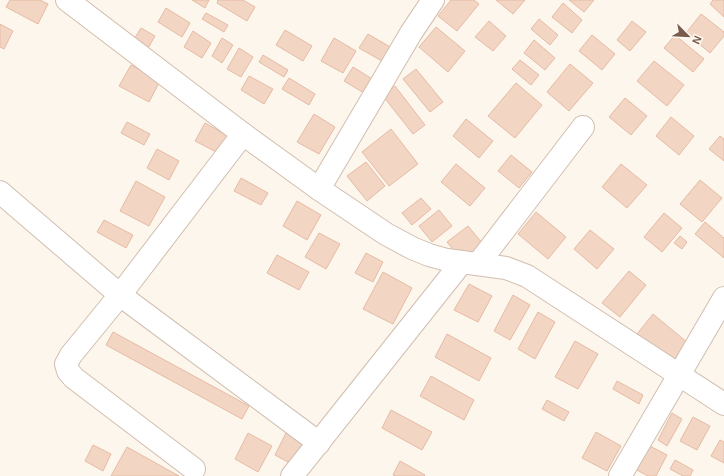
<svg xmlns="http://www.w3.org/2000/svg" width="724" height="476" font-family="Helvetica,sans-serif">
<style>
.building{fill:#f3d5c3;stroke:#e6bba3}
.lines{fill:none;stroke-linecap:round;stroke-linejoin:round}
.minor-casing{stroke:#d1beb0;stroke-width:24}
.minor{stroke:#fff;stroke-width:22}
</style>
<rect width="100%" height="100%" fill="#fdf6ec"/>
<!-- building -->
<g class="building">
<polygon points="10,0 40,0 48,4 38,24 6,7"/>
<polygon points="192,0 209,0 205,8"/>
<polygon points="218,0 243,0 255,7 247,21 217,3"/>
<polygon points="451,0 474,0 479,4 457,31 438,16"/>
<polygon points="496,0 525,0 513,14"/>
<polygon points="569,0 594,0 584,12"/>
<polygon points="713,0 724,0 724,17 710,4"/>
<polygon points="563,3 582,20 572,33 552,17"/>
<polygon points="166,8 190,23 182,37 158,22"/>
<polygon points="206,13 228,25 224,32 202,19"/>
<polygon points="701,14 724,32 724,36 710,53 686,33"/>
<polygon points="539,19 558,35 550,45 531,29"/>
<polygon points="489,21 506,36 493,51 475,37"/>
<polygon points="632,21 646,32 630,51 617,40"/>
<polygon points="0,24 13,31 4,49 0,47"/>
<polygon points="436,27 465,51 448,72 419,47"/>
<polygon points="141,28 155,36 147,50 133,41"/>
<polygon points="285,30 312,46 303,61 276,45"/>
<polygon points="193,31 211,43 202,58 184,47"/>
<polygon points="368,34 397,51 389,65 359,48"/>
<polygon points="592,35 615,54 602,70 579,51"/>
<polygon points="675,35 704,59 693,72 664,48"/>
<polygon points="222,38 233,45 222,63 212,56"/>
<polygon points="334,38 356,51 343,73 321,61"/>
<polygon points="534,40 555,58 545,70 524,53"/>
<polygon points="239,48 253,57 241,77 227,69"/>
<polygon points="263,55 288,70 284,77 259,62"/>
<polygon points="520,60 539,75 531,85 512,69"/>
<polygon points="654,61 684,85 667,106 637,81"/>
<polygon points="570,64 593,83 569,111 547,92"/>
<polygon points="131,65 160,81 149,102 119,86"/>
<polygon points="353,67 377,82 369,96 344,81"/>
<polygon points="416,69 443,102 430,112 403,79"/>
<polygon points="249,76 273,89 264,104 241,90"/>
<polygon points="289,78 315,94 309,105 282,89"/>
<polygon points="516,83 542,105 515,138 488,116"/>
<polygon points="395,86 425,125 413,134 383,96"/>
<polygon points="625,98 647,116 631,135 609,117"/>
<polygon points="314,114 335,127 319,154 297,142"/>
<polygon points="671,117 694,136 679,155 656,136"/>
<polygon points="466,119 493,141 479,158 453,136"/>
<polygon points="127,122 150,134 144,145 121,133"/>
<polygon points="205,123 232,138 222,155 195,141"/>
<polygon points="391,129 418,164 389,186 362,152"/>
<polygon points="720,136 724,139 724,161 709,149"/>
<polygon points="157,149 179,161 169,180 147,168"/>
<polygon points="511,155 532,172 519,188 498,171"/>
<polygon points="366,162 385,186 367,201 347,176"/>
<polygon points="456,164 485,188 470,206 441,182"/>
<polygon points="621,164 647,185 627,208 602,187"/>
<polygon points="241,178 268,193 261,205 234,191"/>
<polygon points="700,180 722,198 702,222 680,204"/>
<polygon points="136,181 165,197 149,226 120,211"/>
<polygon points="421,198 431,209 412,225 402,213"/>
<polygon points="297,201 321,215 307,240 283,226"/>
<polygon points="439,210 452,226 432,242 419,226"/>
<polygon points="536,212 566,237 548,259 518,234"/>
<polygon points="664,213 682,228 662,252 644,237"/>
<polygon points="104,220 133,235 126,248 97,232"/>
<polygon points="705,222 724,238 724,258 695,234"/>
<polygon points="468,226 483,244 462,261 447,242"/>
<polygon points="590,230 614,249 597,269 574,249"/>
<polygon points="319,233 340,244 326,269 305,257"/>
<polygon points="680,236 687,242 682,249 674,243"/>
<polygon points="366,253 383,262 373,282 355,273"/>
<polygon points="277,255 309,272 299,290 267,273"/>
<polygon points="629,271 646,285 620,317 602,303"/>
<polygon points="383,272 412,288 393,324 363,309"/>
<polygon points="469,284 492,296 478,322 454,310"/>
<polygon points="513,295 530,305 510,340 494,331"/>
<polygon points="538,312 555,322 535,359 518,349"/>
<polygon points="653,314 688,343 671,363 637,334"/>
<polygon points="113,332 249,406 242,419 106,345"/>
<polygon points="447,334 491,358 479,381 435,357"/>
<polygon points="575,341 598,354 578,389 555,377"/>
<polygon points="431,376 474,400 464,420 420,396"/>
<polygon points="617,381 643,395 639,404 613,389"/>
<polygon points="547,400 569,412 564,421 542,409"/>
<polygon points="391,410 432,432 422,450 382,428"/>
<polygon points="672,413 682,419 667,446 658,440"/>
<polygon points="693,417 710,426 697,450 680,441"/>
<polygon points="596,432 621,446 607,471 582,458"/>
<polygon points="248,433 272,446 258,472 235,459"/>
<polygon points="286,433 309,445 297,467 275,455"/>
<polygon points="720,440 724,442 724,463 711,456"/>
<polygon points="93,445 111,454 103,471 85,461"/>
<polygon points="648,445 667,455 656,476 648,476 635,469"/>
<polygon points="127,447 179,476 111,476"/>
<polygon points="675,460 693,470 690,476 683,476 670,469"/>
<polygon points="400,461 425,475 424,476 396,476 393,475"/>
</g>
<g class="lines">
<defs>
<g id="minor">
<polyline points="67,0 243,134 319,189 386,234 412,248 429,255 447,260 506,268 527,276 724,404"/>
<polyline points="319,189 411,33 433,0"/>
<polyline points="0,192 120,295 319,443"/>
<polyline points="478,264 583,127"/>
<polyline points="194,469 74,378 68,371 66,364 71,355 120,295 243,134"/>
<polyline points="292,476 462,262"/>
<polyline points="620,476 724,298"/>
</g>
</defs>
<!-- minor casing -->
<use href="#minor" class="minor-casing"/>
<!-- minor -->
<use href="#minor" class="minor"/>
</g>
<!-- north arrow -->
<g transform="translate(688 36) rotate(114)" stroke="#fffaf3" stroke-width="3" paint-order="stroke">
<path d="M0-3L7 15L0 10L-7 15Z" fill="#7a5c4d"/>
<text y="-6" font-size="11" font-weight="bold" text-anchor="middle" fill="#7a5c4d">N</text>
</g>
</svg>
